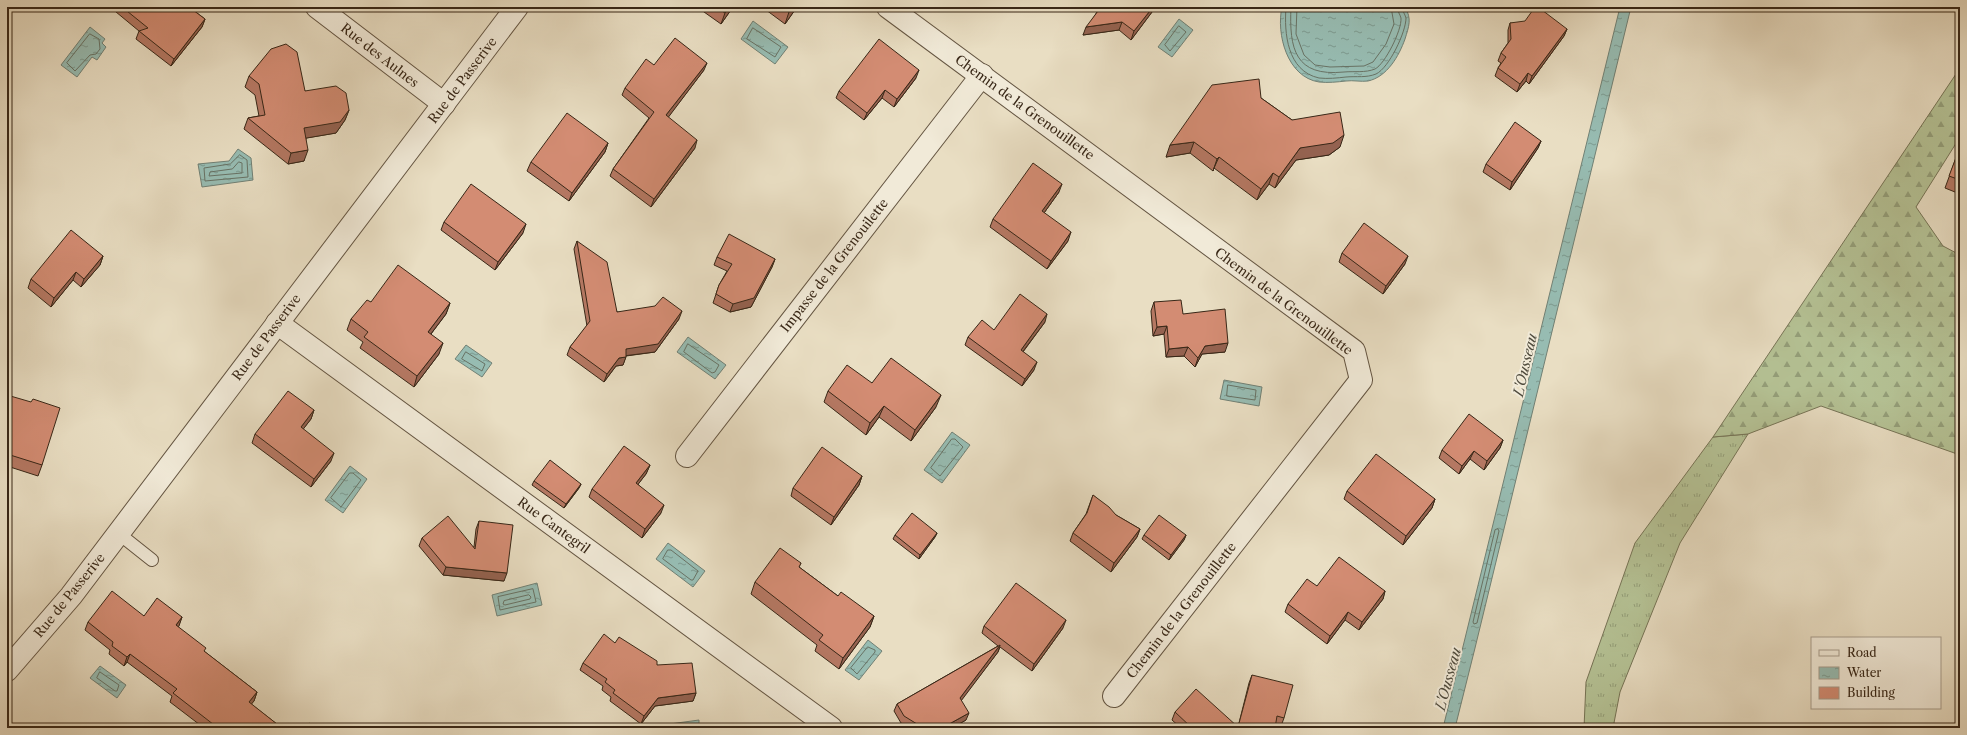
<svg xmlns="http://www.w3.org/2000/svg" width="1967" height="735" font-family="'Libre Caslon Text',serif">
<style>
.grass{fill:url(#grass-tufts);stroke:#767456}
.forest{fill:url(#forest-firs);stroke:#767456}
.water{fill:url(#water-ripples);stroke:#718074}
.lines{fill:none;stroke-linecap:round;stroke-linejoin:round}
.shore{stroke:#687264;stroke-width:1}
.service-casing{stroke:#645542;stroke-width:14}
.minor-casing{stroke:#645542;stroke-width:24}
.service{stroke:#f1ead8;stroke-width:12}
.minor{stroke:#f1ead8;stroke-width:22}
.wall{fill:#b57863;stroke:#382717}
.shaded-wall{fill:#946250;stroke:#382717}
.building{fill:#d38c73;stroke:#382717}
.labels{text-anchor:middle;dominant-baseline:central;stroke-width:4;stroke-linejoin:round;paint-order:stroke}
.street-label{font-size:13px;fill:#382717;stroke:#f1ead8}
.water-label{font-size:14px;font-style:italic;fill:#504c3e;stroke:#f1ead8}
</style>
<defs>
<pattern id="grass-tufts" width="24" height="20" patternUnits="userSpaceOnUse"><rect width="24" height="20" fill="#b5c295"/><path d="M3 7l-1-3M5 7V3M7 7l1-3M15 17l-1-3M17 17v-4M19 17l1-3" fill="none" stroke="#949e79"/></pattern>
<pattern id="forest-firs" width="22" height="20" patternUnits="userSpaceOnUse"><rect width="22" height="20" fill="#b5c295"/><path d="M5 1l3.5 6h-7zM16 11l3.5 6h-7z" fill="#949e79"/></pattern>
<pattern id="water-ripples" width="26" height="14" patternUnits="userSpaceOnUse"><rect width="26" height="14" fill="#97bcb2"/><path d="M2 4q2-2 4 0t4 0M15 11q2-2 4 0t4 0" fill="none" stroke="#7c9990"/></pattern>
</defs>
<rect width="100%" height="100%" fill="#e9dec3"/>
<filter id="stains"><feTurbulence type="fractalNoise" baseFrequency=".005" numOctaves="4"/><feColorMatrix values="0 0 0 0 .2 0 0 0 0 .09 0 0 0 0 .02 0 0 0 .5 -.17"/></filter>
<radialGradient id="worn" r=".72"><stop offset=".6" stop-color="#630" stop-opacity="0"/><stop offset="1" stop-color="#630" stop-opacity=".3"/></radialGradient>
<!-- grass -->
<polygon class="grass" points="1748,434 1680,543 1620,692 1613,728 1584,728 1586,682 1635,543 1713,437"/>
<!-- forest -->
<polygon class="forest" points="1960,68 1960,137 1916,207 1943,246 1960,255 1960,383 1957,384 1960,388 1960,455 1821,406 1748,434 1713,437"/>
<!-- water -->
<g class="water">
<path d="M1282,7H1405C1412,19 1409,26 1405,39C1399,56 1387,77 1368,81C1361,82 1353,80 1346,81C1337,82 1328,83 1319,82C1287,77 1276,34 1282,7Z"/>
<polygon points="1620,7 1631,7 1475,648 1455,728 1443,728"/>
<polygon points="1179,19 1193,30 1172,57 1158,47"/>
<polygon points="753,21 788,47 775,64 741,39"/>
<polygon points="90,27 105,39 102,43 106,47 97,60 92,57 77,77 61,65"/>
<polygon points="238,149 251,158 253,180 202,187 198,164 229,161"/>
<polygon points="688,337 726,365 715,379 677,352"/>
<polygon points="466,345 492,363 482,377 455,359"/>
<polygon points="1224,380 1262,387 1259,406 1220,399"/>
<polygon points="952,432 970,445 942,483 924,470"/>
<polygon points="350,466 367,479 343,513 325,500"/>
<polygon points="668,543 705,571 693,587 656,559"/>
<polygon points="537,583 542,605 497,616 492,595"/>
<polygon points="868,640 882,651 859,680 845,670"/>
<polygon points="100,666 126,685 117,698 90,678"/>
<polygon points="699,720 699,724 704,728 656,728 655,726"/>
</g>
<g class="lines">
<!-- shore -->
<g class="shore">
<path d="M1286,7C1284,33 1287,71 1319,78C1328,79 1337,78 1346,77C1357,76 1366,78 1376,74C1389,68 1406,32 1406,18C1405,14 1402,11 1402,7"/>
<path d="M1291,7C1289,49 1295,77 1344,72C1355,71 1365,73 1375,69C1385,64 1402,30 1401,18C1400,14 1397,11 1397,7"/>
<polyline points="1297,7 1296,34 1304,55 1315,65 1330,67 1364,66 1373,62 1386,44 1394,24 1391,7"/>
<polygon points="1179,26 1186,32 1170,51 1165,45"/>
<polygon points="753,28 781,47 775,57 747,39"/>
<polygon points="90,34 99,39 100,49 96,54 90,55 75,71 67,63"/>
<polygon points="240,155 247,160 248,177 205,181 204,168 230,164"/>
<polygon points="239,162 242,163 242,173 209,176 210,172 232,169"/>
<polygon points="688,344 719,365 715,372 712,373 684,352"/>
<polygon points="466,352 485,364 482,371 462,359"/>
<polygon points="1228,385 1256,390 1255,400 1227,396"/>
<polygon points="952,439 955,439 963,447 940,476 931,468"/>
<polygon points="350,473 353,473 361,480 341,507 331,498"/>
<polygon points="1498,529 1499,531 1477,623 1474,624 1473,622 1495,530"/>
<polygon points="668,550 671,550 698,571 693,580 691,580 663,559"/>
<polygon points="533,589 536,602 500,610 498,597"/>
<polygon points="529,595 531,597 530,599 505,605 503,604 504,601"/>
<polygon points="868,647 875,650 875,652 857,674 851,668"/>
<polygon points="100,672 119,685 117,691 115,691 97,678"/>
</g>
<defs>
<polyline id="service" points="118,533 152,560"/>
<g id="minor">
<polyline points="317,7 444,104"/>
<polyline points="888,7 1354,351 1361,380 1114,696"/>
<polyline points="277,323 831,728"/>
<polyline points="687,456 982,75"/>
<polyline points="7,670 71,596 517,7"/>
</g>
</defs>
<!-- service casing -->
<use href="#service" class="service-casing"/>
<!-- minor casing -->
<use href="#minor" class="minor-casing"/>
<!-- service -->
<use href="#service" class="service"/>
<!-- minor -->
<use href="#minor" class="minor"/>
</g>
<!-- wall -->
<g class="wall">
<polygon points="110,7 189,7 205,19 202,27 171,66 136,39 139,31"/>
<polygon points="697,7 733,7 721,24"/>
<polygon points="762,7 797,7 785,24"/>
<polygon points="1090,7 1154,7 1152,12 1131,40 1119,30 1083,35 1097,12"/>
<polygon points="1510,23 1567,29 1564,36 1529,84 1526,81 1517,92 1495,76 1498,68 1501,63 1498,61 1501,53 1508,43 1508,30"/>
<polygon points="654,65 704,70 668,117 695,148 651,207 610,176 613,169 649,118 622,95 625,88"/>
<polygon points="249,76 305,91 349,110 345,120 336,133 306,138 304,161 288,164 244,129 248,118 259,116 255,95 245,87"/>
<polygon points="916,78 894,107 882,98 864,120 836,98 839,91"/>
<polygon points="1261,98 1292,120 1340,147 1329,155 1296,160 1275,188 1269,184 1257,200 1214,168 1213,171 1190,153 1166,157"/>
<polygon points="1541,141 1538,148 1510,190 1483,172 1486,164"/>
<polygon points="608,143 605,152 569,201 527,171 531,162"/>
<polygon points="1960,147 1960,194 1945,188"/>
<polygon points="1059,192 1044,213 1068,241 1047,269 990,227 993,219"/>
<polygon points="444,222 523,233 495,270 441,230"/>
<polygon points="577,241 617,312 679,319 655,352 626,356 623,365 616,366 604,382 567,355 570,347 587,326 574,249"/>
<polygon points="1342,253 1405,264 1383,294 1339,262"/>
<polygon points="103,256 100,265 81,287 73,280 51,307 28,288 31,279"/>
<polygon points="717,257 775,259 772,267 751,307 730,312 713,303 719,285 727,271 714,265"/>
<polygon points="371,302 450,303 446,314 431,334 439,354 414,387 360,348 363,342 347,330 351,319"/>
<polygon points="1154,302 1183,314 1225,352 1202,354 1195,367 1184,356 1166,357 1164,334 1153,336 1151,311"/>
<polygon points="1045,322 1023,352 1034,370 1022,386 965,345 968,337"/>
<polygon points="872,383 936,407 911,441 879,417 866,435 824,402 828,391"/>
<polygon points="7,395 42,465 38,476 7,466"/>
<polygon points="314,410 311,419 303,429 331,461 311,487 252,443 255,434"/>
<polygon points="1503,440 1500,448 1484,470 1470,459 1459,474 1439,458 1442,450"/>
<polygon points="650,465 646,474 638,484 661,513 642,538 589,497 592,489"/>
<polygon points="862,476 859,485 831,525 791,496 793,488"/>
<polygon points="534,481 581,484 579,488 564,508 532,485"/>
<polygon points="1347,491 1435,499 1432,508 1403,545 1344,499"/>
<polygon points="1093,495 1116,515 1140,529 1137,537 1111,572 1070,541 1073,533 1086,514"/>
<polygon points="479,521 504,581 443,575 419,546 422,538 474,547 476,529"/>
<polygon points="937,533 935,537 919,559 893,539 895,535"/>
<polygon points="1144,535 1186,535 1184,540 1169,560 1142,539"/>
<polygon points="801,563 799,567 838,596 874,616 870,627 839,669 815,651 817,645 751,594 755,582"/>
<polygon points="1317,586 1385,591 1383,599 1359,630 1345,620 1327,644 1285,612 1288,604"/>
<polygon points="144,616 182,617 178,627 205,652 257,692 254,701 251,704 282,728 204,728 170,702 172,696 127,662 124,666 109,654 110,650 85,630 88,622"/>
<polygon points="984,626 1063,628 1032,671 1000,647 998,652 961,700 966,720 952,728 910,728 901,723 894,711 897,704 998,646 982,633"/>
<polygon points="615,643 657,665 696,693 693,701 655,706 641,724 610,701 611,697 602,690 603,686 580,670 583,663"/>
<polygon points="1252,675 1284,718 1281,726 1275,724 1275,728 1181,728 1172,720 1175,712 1238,727 1249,683"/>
</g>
<!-- shaded-wall -->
<g class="shaded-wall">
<polygon points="729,7 733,7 721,24 725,13"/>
<polygon points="793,7 797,7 785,24 789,12"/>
<polygon points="1153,7 1154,7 1152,12 1131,40 1134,31"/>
<polygon points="205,19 202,27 171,66 174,59"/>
<polygon points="1122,22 1119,30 1083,35 1086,27"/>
<polygon points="1567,29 1564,36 1529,84 1532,76"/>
<polygon points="707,63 704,70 664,123 666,115"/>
<polygon points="919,70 916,78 894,107 897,99"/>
<polygon points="1528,73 1526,81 1517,92 1520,84"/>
<polygon points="885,90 882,98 864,120 867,113"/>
<polygon points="349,110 345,120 336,133 301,139 304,128"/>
<polygon points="1344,135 1340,147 1329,155 1296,160 1275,188 1279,177 1300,148"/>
<polygon points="697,140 695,148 651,207 654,199"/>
<polygon points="1541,141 1538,148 1510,190 1512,182"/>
<polygon points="1194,142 1190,153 1166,157 1170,145"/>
<polygon points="608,143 605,152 569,201 572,193"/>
<polygon points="308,150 304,161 288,164 291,153"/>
<polygon points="1219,157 1214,168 1213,171 1217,159"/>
<polygon points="1273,173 1269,184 1257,200 1261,189"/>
<polygon points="1062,184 1059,192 1039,220 1042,211"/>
<polygon points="526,224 523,233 495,270 498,262"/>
<polygon points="1071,232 1068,241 1047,269 1051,261"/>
<polygon points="103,256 100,265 81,287 84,279"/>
<polygon points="1408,256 1405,264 1383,294 1386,286"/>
<polygon points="775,259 772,267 751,307 730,312 733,304"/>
<polygon points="76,272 73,280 51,307 54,298"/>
<polygon points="450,303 446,314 424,343 428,332"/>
<polygon points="682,311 679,319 655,352 623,356 626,349"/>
<polygon points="1047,314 1045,322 1018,358 1021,350"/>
<polygon points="1167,326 1164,334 1153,336 1157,327"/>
<polygon points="443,343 439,354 414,387 417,376"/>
<polygon points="1228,343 1225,352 1202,354 1195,367 1198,358 1205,346"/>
<polygon points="1188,347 1184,356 1166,357 1169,349"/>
<polygon points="626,357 623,365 616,366 604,382 607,374 619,358"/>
<polygon points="1037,362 1034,370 1022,386 1025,379"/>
<polygon points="941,395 936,407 911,441 915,430"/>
<polygon points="884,406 879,417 866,435 870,423"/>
<polygon points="314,410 311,419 298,436 301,427"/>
<polygon points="1503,440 1500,448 1484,470 1487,461"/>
<polygon points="1474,451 1470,459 1459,474 1462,466"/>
<polygon points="334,453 331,461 311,487 314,479"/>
<polygon points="650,465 646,474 633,491 636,483"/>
<polygon points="862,476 859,485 831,525 834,517"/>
<polygon points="581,484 579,488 564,508 566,504"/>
<polygon points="1435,499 1432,508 1403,545 1406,536"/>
<polygon points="664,505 661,513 642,538 645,529"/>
<polygon points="1140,529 1137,537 1111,572 1114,563"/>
<polygon points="937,533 935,537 919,559 920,555"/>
<polygon points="1186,535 1184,540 1169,560 1171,555"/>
<polygon points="446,567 507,573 504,581 443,575"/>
<polygon points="1385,591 1383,599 1359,630 1362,622"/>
<polygon points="1348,612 1345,620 1327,644 1330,636"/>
<polygon points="874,616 870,627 839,669 843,658"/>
<polygon points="182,617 179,626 173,634 176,625"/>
<polygon points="1066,620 1063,628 1032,671 1034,664"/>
<polygon points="1000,645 998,652 958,705 960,698"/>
<polygon points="130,654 127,662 124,666 127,657"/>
<polygon points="257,692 254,701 246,711 249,702"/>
<polygon points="696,693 693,701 655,706 641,724 644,716 658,698"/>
<polygon points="969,713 966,720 952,728 942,728"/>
</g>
<!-- building -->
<g class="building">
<polygon points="122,7 189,7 205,19 174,59 139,31 148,28"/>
<polygon points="716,7 729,7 725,13"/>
<polygon points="782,7 793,7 789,12"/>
<polygon points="1101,7 1153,7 1134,31 1122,22 1086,27"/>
<polygon points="1535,7 1538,7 1567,29 1532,76 1528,73 1520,84 1498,68 1506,57 1501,53 1511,39 1510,23 1525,21"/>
<polygon points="675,38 707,63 666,115 697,140 654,199 613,169 654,112 625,88 646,59 654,65"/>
<polygon points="879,39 919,70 897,99 885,90 867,113 839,91"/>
<polygon points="286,44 297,52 305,91 336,86 346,93 349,110 340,122 304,128 308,150 291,153 248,118 265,115 259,84 249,76 271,49"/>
<polygon points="1259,79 1261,98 1292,120 1340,112 1344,135 1333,143 1300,148 1279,177 1273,173 1261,189 1219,157 1217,159 1194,142 1170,145 1212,85"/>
<polygon points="567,113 608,143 572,193 531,162"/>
<polygon points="1515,122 1541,141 1512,182 1486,164"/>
<polygon points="1960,147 1960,180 1949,176"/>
<polygon points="1033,163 1062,184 1042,211 1071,232 1051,261 993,219"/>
<polygon points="471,184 526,224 498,262 444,222"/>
<polygon points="1364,223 1408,256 1386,286 1342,253"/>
<polygon points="71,230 103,256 84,279 76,272 54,298 31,279"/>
<polygon points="729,234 775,259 754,298 733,304 716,294 719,285 732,264 717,257"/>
<polygon points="577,241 607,262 617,312 655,306 663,297 682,311 658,344 626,349 626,357 619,358 607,374 570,347 590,321"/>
<polygon points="398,265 450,303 428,332 443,343 417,376 364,337 368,332 351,319 367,300 371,302"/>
<polygon points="1020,294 1047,314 1021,350 1037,362 1025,379 968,337 982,320 994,330"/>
<polygon points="1181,300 1183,314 1225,309 1228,343 1205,346 1198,358 1188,347 1169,349 1167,326 1157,327 1154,302"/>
<polygon points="891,358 941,395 915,430 884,406 870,423 828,391 847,365 872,383"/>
<polygon points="288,391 314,410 301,427 334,453 314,479 255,434"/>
<polygon points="7,395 31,402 33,399 60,408 42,465 7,454"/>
<polygon points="1469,414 1503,440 1487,461 1474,451 1462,466 1442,450"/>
<polygon points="624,446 650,465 636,483 664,505 645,529 592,489"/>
<polygon points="822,447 862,476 834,517 793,488"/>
<polygon points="1376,454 1435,499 1406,536 1347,491"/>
<polygon points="550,460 581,484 566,504 534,481"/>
<polygon points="1093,495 1109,507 1116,515 1140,529 1114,563 1073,533 1087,513"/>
<polygon points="912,513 937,533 920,555 895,535"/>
<polygon points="1159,515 1186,535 1171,555 1144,535"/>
<polygon points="448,516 475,549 479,521 513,525 507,573 446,567 422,538"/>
<polygon points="780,548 801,563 799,567 838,596 841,592 874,616 843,658 819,640 823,635 755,582"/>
<polygon points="1339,557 1385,591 1362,622 1348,612 1330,636 1288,604 1307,579 1317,586"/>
<polygon points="1016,583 1066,620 1034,664 984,626"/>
<polygon points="112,591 144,616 157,598 182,617 176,625 206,648 204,651 257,692 249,702 282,728 218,728 173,693 177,689 130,654 127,657 112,646 113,642 88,622"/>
<polygon points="604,634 615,643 619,637 657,661 657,665 692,663 696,693 658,698 644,716 613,693 615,690 605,682 607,679 583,663"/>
<polygon points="1000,645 960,698 969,713 942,728 920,728 917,724 904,716 897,704"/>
<polygon points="1252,675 1293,685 1284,718 1277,716 1275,728 1192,728 1175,712 1196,689 1238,727"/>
<polygon points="309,723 316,728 305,728"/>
</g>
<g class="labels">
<!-- street labels -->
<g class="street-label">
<text transform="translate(380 55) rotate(38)">Rue des Aulnes</text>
<text transform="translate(462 80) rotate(-53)">Rue de Passerive</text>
<text transform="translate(1025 107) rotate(36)">Chemin de la Grenouillette</text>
<text transform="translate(834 265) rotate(-52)">Impasse de la Grenouilette</text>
<text transform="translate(1284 301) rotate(37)">Chemin de la Grenouillette</text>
<text transform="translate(266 337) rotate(-53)">Rue de Passerive</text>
<text transform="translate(554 525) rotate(36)">Rue Cantegril</text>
<text transform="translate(69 595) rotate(-51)">Rue de Passerive</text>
<text transform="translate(1181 610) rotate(-52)">Chemin de la Grenouillette</text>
</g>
<!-- water labels -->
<g class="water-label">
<text transform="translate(1525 365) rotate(-77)">L'Ousseau</text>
<text transform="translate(1448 679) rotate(-75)">L'Ousseau</text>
</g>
</g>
<!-- margin -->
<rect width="1967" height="735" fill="none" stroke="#e9dec3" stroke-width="24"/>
<rect x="8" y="8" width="1951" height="719" fill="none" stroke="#382717" stroke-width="2"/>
<rect x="12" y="12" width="1943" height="711" fill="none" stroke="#382717"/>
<!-- legend -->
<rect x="1811" y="637" width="130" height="72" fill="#f1ead8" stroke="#a79c8b"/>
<rect x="1819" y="650" width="20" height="6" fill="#f1ead8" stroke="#a79c8b"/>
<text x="1847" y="657" font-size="12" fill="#382717">Road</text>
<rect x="1819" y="667" width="20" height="12" fill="url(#water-ripples)" stroke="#a79c8b"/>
<text x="1847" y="677" font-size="12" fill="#382717">Water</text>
<rect x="1819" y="687" width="20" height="12" fill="#d38c73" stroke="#a79c8b"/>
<text x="1847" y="697" font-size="12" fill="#382717">Building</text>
<rect width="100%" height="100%" filter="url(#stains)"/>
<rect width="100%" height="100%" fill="url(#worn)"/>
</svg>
